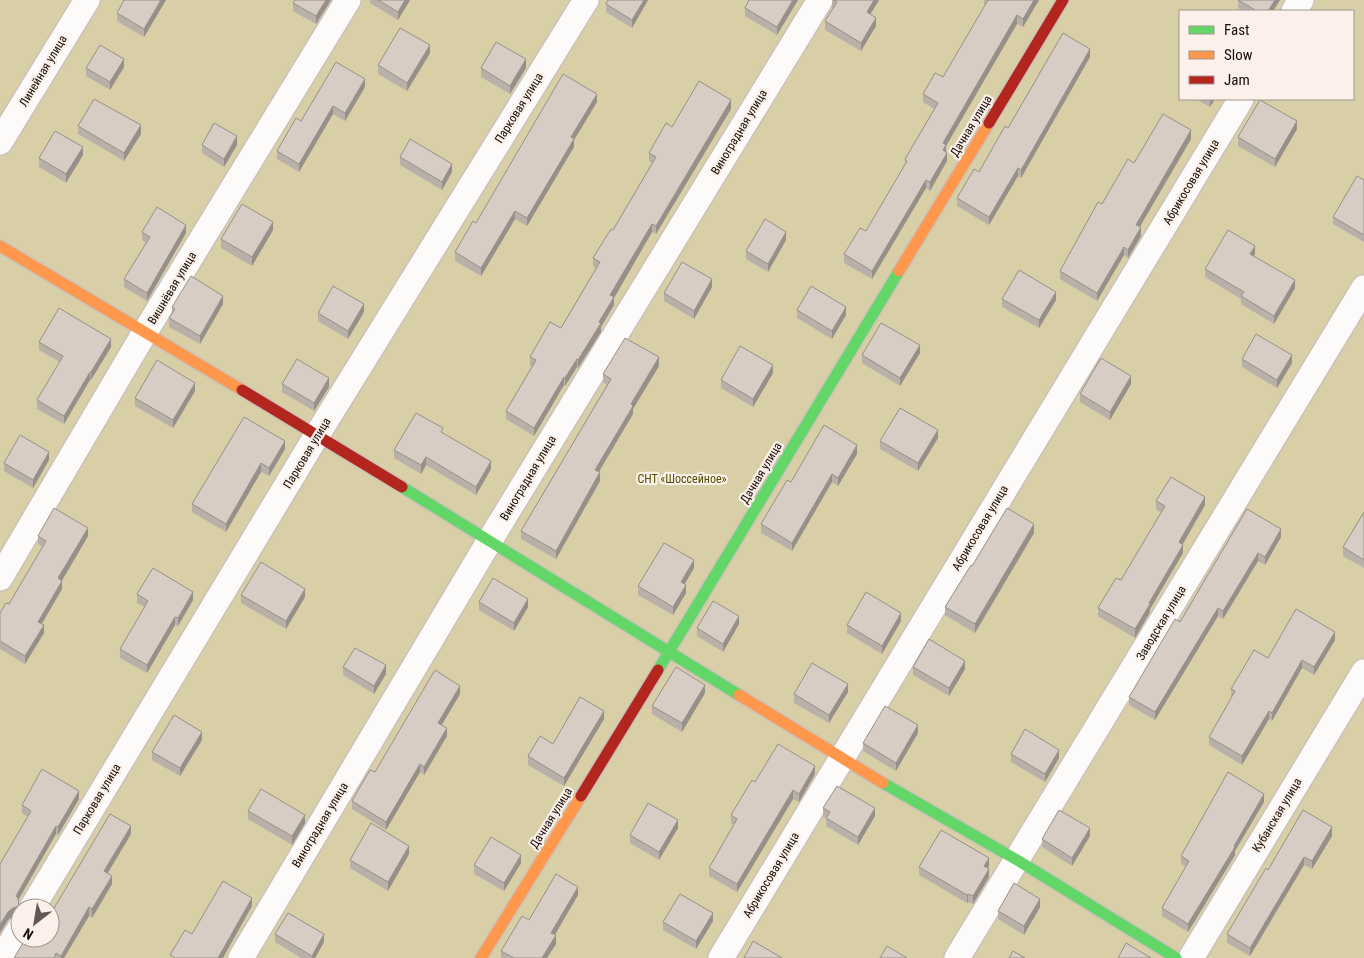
<svg xmlns="http://www.w3.org/2000/svg" width="1364" height="958" font-family="'Roboto Condensed',sans-serif">
<style>
.green{fill:#d8cfa7;fill-rule:evenodd}
.lines{fill:none;stroke-linecap:round;stroke-linejoin:round}
.street-casing{stroke:#cbc1ba;stroke-width:28}
.fast-casing{stroke:#cbc1ba;stroke-width:14}
.slow-casing{stroke:#cbc1ba;stroke-width:14}
.jam-casing{stroke:#cbc1ba;stroke-width:14}
.street{stroke:#fdfbf9;stroke-width:25}
.fast{stroke:#63d668;stroke-width:11}
.slow{stroke:#ff974d;stroke-width:11}
.jam{stroke:#b3261e;stroke-width:11}
.wall{fill:#b9b0a9}
.shaded-wall{fill:#969089}
.building{fill:#d7cdc4;stroke:#969089}
.labels{text-anchor:middle;dominant-baseline:central;stroke-width:4.5;stroke-linejoin:round;paint-order:stroke}
.street-label{font-size:12px;fill:#170e08;stroke:#fcf0ea}
.park-label{font-size:12px;fill:#544e02;stroke:#fcf0ea}
</style>
<rect width="100%" height="100%" fill="#f1e2d9"/>
<!-- green -->
<path class="green" d="M0,0H1364V958H0ZM1180,11H1353V99H1180ZM20,908H50V938H20Z"/>
<g class="lines">
<defs>
<g id="street">
<polyline points="1294,11 1301,0"/>
<polyline points="0,142 87,0"/>
<polyline points="0,578 145,332 348,0"/>
<polyline points="32,908 317,435 586,0"/>
<polyline points="2,958 20,928"/>
<polyline points="241,958 490,540 820,0"/>
<polyline points="721,958 1241,99"/>
<polyline points="957,958 1364,288"/>
<polyline points="1191,958 1364,672"/>
</g>
<g id="fast">
<polyline points="402,487 739,695"/>
<polyline points="658,670 899,271"/>
<polyline points="883,783 1017,860 1176,958"/>
</g>
<g id="slow">
<polyline points="0,246 242,390"/>
<polyline points="899,271 989,123"/>
<polyline points="739,695 883,783"/>
<polyline points="481,958 581,796"/>
</g>
<g id="jam">
<polyline points="989,123 1063,0"/>
<polyline points="242,390 402,487"/>
<polyline points="581,796 658,670"/>
</g>
</defs>
<!-- street casing -->
<use href="#street" class="street-casing"/>
<!-- fast casing -->
<use href="#fast" class="fast-casing"/>
<!-- slow casing -->
<use href="#slow" class="slow-casing"/>
<!-- jam casing -->
<use href="#jam" class="jam-casing"/>
<!-- street -->
<use href="#street" class="street"/>
<!-- fast -->
<use href="#fast" class="fast"/>
<!-- slow -->
<use href="#slow" class="slow"/>
<!-- jam -->
<use href="#jam" class="jam"/>
</g>
<!-- wall -->
<g class="wall">
<polygon points="166,0 144,37 117,21 117,13"/>
<polygon points="295,0 331,0 316,24 293,11 293,3"/>
<polygon points="370,0 410,0 398,20 370,3"/>
<polygon points="648,0 632,28 606,12 606,4"/>
<polygon points="749,0 798,0 777,35 745,16 745,8"/>
<polygon points="832,0 879,0 870,14 876,26 861,51 825,30 825,21 833,8 832,7"/>
<polygon points="984,0 1039,0 1023,27 1017,24 946,146 947,161 930,191 926,188 872,279 844,263 844,254 866,231 905,165 905,159 934,109 923,102 923,94 943,77 985,5 984,4"/>
<polygon points="1238,0 1280,0 1273,11 1243,11 1238,8"/>
<polygon points="430,53 407,91 378,74 378,65"/>
<polygon points="1090,57 1021,178 1018,176 989,225 957,206 957,198 979,172 1008,128"/>
<polygon points="124,67 110,90 86,76 86,68"/>
<polygon points="481,68 526,68 510,94 481,77"/>
<polygon points="365,87 345,121 333,114 299,172 277,159 277,151 301,121"/>
<polygon points="1196,99 1215,99 1210,107"/>
<polygon points="597,102 574,140 574,147 527,226 515,219 481,276 455,261 455,252 476,223"/>
<polygon points="731,109 656,234 652,232 614,298 614,305 601,327 601,332 578,368 577,367 565,386 564,385 534,436 506,419 506,411 532,366 530,365 530,357 561,328 596,268 593,266 593,258 613,230 652,163 649,161 649,153 672,127"/>
<polygon points="78,126 141,134 124,161 78,134"/>
<polygon points="1297,129 1275,167 1238,146 1238,137"/>
<polygon points="1191,139 1140,227 1141,236 1128,258 1124,255 1097,301 1060,279 1060,271 1102,204 1134,163"/>
<polygon points="202,145 237,145 224,167 202,153"/>
<polygon points="83,155 66,183 39,167 39,158"/>
<polygon points="400,157 452,172 442,190 400,165"/>
<polygon points="1364,180 1364,242 1333,224 1333,217"/>
<polygon points="273,230 252,266 221,248 221,239"/>
<polygon points="142,232 186,233 147,301 124,287 124,279 146,243 142,240"/>
<polygon points="786,240 768,272 746,259 746,251"/>
<polygon points="1255,254 1254,256 1295,288 1274,324 1241,304 1241,299 1205,277 1205,269"/>
<polygon points="712,287 694,319 664,301 664,293"/>
<polygon points="1002,299 1056,300 1039,328 1002,307"/>
<polygon points="223,304 200,344 169,327 169,318 172,313 172,307"/>
<polygon points="797,310 846,315 832,339 797,318"/>
<polygon points="364,312 348,339 318,321 318,313"/>
<polygon points="39,342 111,347 91,380 90,380 64,424 37,409 37,400 60,362 39,350"/>
<polygon points="920,353 900,386 862,363 862,355"/>
<polygon points="1242,359 1292,363 1277,388 1242,367"/>
<polygon points="659,366 633,409 633,414 599,472 600,481 556,559 521,539 521,531 607,385 603,382 603,374"/>
<polygon points="773,373 753,407 721,388 721,380"/>
<polygon points="282,384 329,387 314,411 282,392"/>
<polygon points="1131,384 1110,420 1080,402 1080,394"/>
<polygon points="195,391 173,428 135,406 135,398"/>
<polygon points="443,433 491,469 476,495 426,465 421,474 394,458 394,450"/>
<polygon points="938,438 918,471 880,449 880,441"/>
<polygon points="285,449 269,476 261,472 226,532 192,512 192,504"/>
<polygon points="857,454 838,486 832,482 792,551 761,533 761,524 791,482"/>
<polygon points="49,460 33,488 4,471 4,463"/>
<polygon points="1156,501 1205,505 1182,544 1183,553 1150,609 1150,612 1135,638 1098,616 1098,608 1121,580 1161,512 1156,510"/>
<polygon points="1247,509 1281,537 1265,565 1258,561 1223,619 1218,616 1155,720 1129,705 1129,697 1180,622"/>
<polygon points="1364,512 1364,568 1343,556 1343,547"/>
<polygon points="1034,533 975,633 945,615 945,607 972,566"/>
<polygon points="38,536 88,536 62,581 62,589 42,624 44,633 25,664 0,649 0,613 9,604 43,547 38,544"/>
<polygon points="694,568 685,584 686,593 673,615 638,595 638,586"/>
<polygon points="137,594 193,600 178,626 175,625 147,673 120,658 120,649 145,607 137,603"/>
<polygon points="241,595 305,597 286,629 241,603"/>
<polygon points="479,602 528,607 514,631 479,610"/>
<polygon points="901,621 882,654 847,633 847,625"/>
<polygon points="739,624 723,652 697,636 697,628"/>
<polygon points="1335,640 1314,675 1302,668 1272,721 1269,719 1242,765 1209,745 1209,737 1232,697 1231,697 1231,689 1268,658"/>
<polygon points="343,667 386,674 374,694 343,675"/>
<polygon points="913,667 965,669 949,696 913,675"/>
<polygon points="848,692 829,723 794,703 794,694"/>
<polygon points="705,693 682,732 652,714 652,706"/>
<polygon points="460,694 442,725 447,736 424,775 420,772 386,830 352,809 352,801 375,772"/>
<polygon points="604,719 564,786 528,765 528,756"/>
<polygon points="918,733 896,771 863,751 863,743"/>
<polygon points="202,740 180,776 152,760 152,752"/>
<polygon points="1011,754 1059,758 1045,782 1011,762"/>
<polygon points="815,774 799,802 793,799 737,892 709,876 709,868 734,825 731,823 731,815"/>
<polygon points="79,799 58,835 56,834 18,900 19,914 13,916 8,920 0,933 0,864 28,817 22,813 22,805"/>
<polygon points="1264,802 1235,851 1235,855 1188,932 1162,916 1162,908 1186,867 1181,864 1181,856"/>
<polygon points="823,808 875,816 858,845 826,826 826,818 823,817"/>
<polygon points="248,811 305,823 292,845 248,819"/>
<polygon points="678,828 659,860 630,843 630,835"/>
<polygon points="131,834 108,873 112,884 92,918 89,916 64,958 14,958 50,938"/>
<polygon points="1090,836 1072,866 1042,847 1042,839"/>
<polygon points="1332,836 1312,869 1304,865 1250,956 1227,943 1227,934 1268,870"/>
<polygon points="409,854 388,891 350,868 350,860"/>
<polygon points="521,863 504,891 474,874 474,865"/>
<polygon points="989,866 988,868 989,877 973,904 968,902 967,903 919,875 919,867"/>
<polygon points="578,895 555,935 556,944 547,958 501,958 501,951 529,920"/>
<polygon points="1040,907 1024,935 998,919 998,911"/>
<polygon points="713,921 696,949 663,930 663,922"/>
<polygon points="275,934 324,942 315,958 301,958 275,942"/>
</g>
<!-- shaded-wall -->
<g class="shaded-wall">
<polygon points="161,0 166,0 144,37 144,29"/>
<polygon points="326,0 331,0 316,24 316,16"/>
<polygon points="405,0 410,0 398,20 398,12"/>
<polygon points="644,0 648,0 632,28 632,20"/>
<polygon points="793,0 798,0 777,35 777,27"/>
<polygon points="874,0 879,0 867,20 867,12"/>
<polygon points="1034,0 1039,0 1023,27 1023,19"/>
<polygon points="1275,0 1280,0 1273,11 1268,11"/>
<polygon points="1017,15 1017,24 946,146 946,153 943,159 943,143"/>
<polygon points="876,18 876,26 861,51 861,43"/>
<polygon points="430,45 430,53 407,91 407,83"/>
<polygon points="1090,49 1090,57 1021,178 1021,170"/>
<polygon points="124,59 124,67 110,90 110,82"/>
<polygon points="526,59 526,68 510,94 510,86"/>
<polygon points="365,79 365,87 345,121 345,113"/>
<polygon points="597,94 597,102 574,140 574,147 527,226 527,218 571,137"/>
<polygon points="1210,99 1215,99 1210,107"/>
<polygon points="731,100 731,109 656,234 656,226"/>
<polygon points="333,106 333,114 299,172 299,164"/>
<polygon points="1297,121 1297,129 1275,167 1275,159"/>
<polygon points="141,125 141,134 124,161 124,153"/>
<polygon points="1191,130 1191,139 1136,233 1136,225"/>
<polygon points="237,136 237,145 224,167 224,159"/>
<polygon points="83,147 83,155 66,183 66,174"/>
<polygon points="947,153 947,161 930,191 930,182"/>
<polygon points="452,164 452,172 442,190 442,182"/>
<polygon points="1018,168 1018,176 989,225 989,217"/>
<polygon points="926,180 926,188 872,279 872,271"/>
<polygon points="515,211 515,219 481,276 481,268"/>
<polygon points="273,222 273,230 252,266 252,257"/>
<polygon points="652,224 652,232 614,298 614,305 601,327 601,332 578,368 578,360 599,322 610,295"/>
<polygon points="186,225 186,233 147,301 147,293"/>
<polygon points="1141,227 1141,236 1128,258 1128,250"/>
<polygon points="786,232 786,240 768,272 768,264"/>
<polygon points="1255,246 1255,254 1250,262 1250,254"/>
<polygon points="1124,247 1124,255 1097,301 1097,293"/>
<polygon points="712,279 712,287 694,319 694,311"/>
<polygon points="1295,280 1295,288 1274,324 1274,316"/>
<polygon points="1056,292 1056,300 1039,328 1039,320"/>
<polygon points="223,296 223,304 200,344 200,336"/>
<polygon points="364,304 364,312 348,339 348,331"/>
<polygon points="846,307 846,315 832,339 832,331"/>
<polygon points="111,339 111,347 91,380 91,372"/>
<polygon points="920,345 920,353 900,386 900,378"/>
<polygon points="1292,355 1292,363 1277,388 1277,380"/>
<polygon points="659,357 659,366 633,409 633,414 595,478 595,470 631,404"/>
<polygon points="577,359 577,367 565,386 565,378"/>
<polygon points="773,365 773,373 753,407 753,399"/>
<polygon points="90,372 90,380 64,424 64,416"/>
<polygon points="1131,376 1131,384 1110,420 1110,412"/>
<polygon points="564,377 564,385 534,436 534,428"/>
<polygon points="329,378 329,387 314,411 314,403"/>
<polygon points="195,383 195,391 173,428 173,420"/>
<polygon points="938,430 938,438 918,471 918,463"/>
<polygon points="285,441 285,449 269,476 269,468"/>
<polygon points="857,445 857,454 838,486 838,478"/>
<polygon points="49,452 49,460 33,488 33,480"/>
<polygon points="426,457 426,465 421,474 421,465"/>
<polygon points="491,461 491,469 476,495 476,487"/>
<polygon points="261,463 261,472 226,532 226,524"/>
<polygon points="600,472 600,481 556,559 556,551"/>
<polygon points="832,474 832,482 792,551 792,543"/>
<polygon points="1205,497 1205,505 1179,551 1179,542"/>
<polygon points="1034,524 1034,533 975,633 975,624"/>
<polygon points="88,528 88,536 58,587 58,578"/>
<polygon points="1281,529 1281,537 1265,565 1265,557"/>
<polygon points="1183,545 1183,553 1150,609 1150,612 1135,638 1135,629 1149,603"/>
<polygon points="1258,553 1258,561 1223,619 1223,611"/>
<polygon points="694,560 694,568 681,590 681,582"/>
<polygon points="62,581 62,589 38,630 38,622"/>
<polygon points="686,585 686,593 673,615 673,607"/>
<polygon points="305,589 305,597 286,629 286,621"/>
<polygon points="193,592 193,600 178,626 178,618"/>
<polygon points="528,599 528,607 514,631 514,623"/>
<polygon points="1218,608 1218,616 1155,720 1155,712"/>
<polygon points="901,613 901,621 882,654 882,646"/>
<polygon points="739,616 739,624 723,652 723,644"/>
<polygon points="175,617 175,625 147,673 147,665"/>
<polygon points="44,625 44,633 25,664 25,656"/>
<polygon points="1335,632 1335,640 1314,675 1314,667"/>
<polygon points="1302,660 1302,668 1272,721 1272,713"/>
<polygon points="965,661 965,669 949,696 949,688"/>
<polygon points="386,665 386,674 374,694 374,686"/>
<polygon points="848,684 848,692 829,723 829,715"/>
<polygon points="705,685 705,693 682,732 682,723"/>
<polygon points="460,686 460,694 438,731 438,723"/>
<polygon points="604,711 604,719 564,786 564,778"/>
<polygon points="1269,711 1269,719 1242,765 1242,756"/>
<polygon points="918,725 918,733 896,771 896,763"/>
<polygon points="447,728 447,736 424,775 424,767"/>
<polygon points="202,732 202,740 180,776 180,768"/>
<polygon points="1059,750 1059,758 1045,782 1045,774"/>
<polygon points="420,764 420,772 386,830 386,822"/>
<polygon points="815,766 815,774 799,802 799,794"/>
<polygon points="793,790 793,799 737,892 737,884"/>
<polygon points="79,791 79,799 58,835 58,827"/>
<polygon points="1264,794 1264,802 1235,851 1235,855 1188,932 1188,924"/>
<polygon points="875,808 875,816 858,845 858,837"/>
<polygon points="305,815 305,823 292,845 292,836"/>
<polygon points="678,820 678,828 659,860 659,852"/>
<polygon points="56,826 56,834 16,904 16,896"/>
<polygon points="131,826 131,834 104,879 104,871"/>
<polygon points="1332,827 1332,836 1312,869 1312,861"/>
<polygon points="1090,828 1090,836 1072,866 1072,858"/>
<polygon points="409,846 409,854 388,891 388,882"/>
<polygon points="521,855 521,863 504,891 504,883"/>
<polygon points="1304,857 1304,865 1250,956 1250,948"/>
<polygon points="989,858 989,866 984,874 984,866"/>
<polygon points="989,869 989,877 973,904 973,896"/>
<polygon points="112,876 112,884 92,918 92,909"/>
<polygon points="578,887 578,895 551,941 551,933"/>
<polygon points="968,894 968,902 967,903 967,895"/>
<polygon points="252,898 252,906 223,958 218,958"/>
<polygon points="1040,899 1040,907 1024,935 1024,926"/>
<polygon points="19,906 19,914 13,916 8,920 0,933 0,925 8,912 13,908"/>
<polygon points="89,907 89,916 64,958 61,958 61,956"/>
<polygon points="713,913 713,921 696,949 696,941"/>
<polygon points="324,934 324,942 315,958 312,958 312,956"/>
<polygon points="556,935 556,944 547,958 542,958"/>
</g>
<!-- building -->
<g class="building">
<polygon points="124,0 161,0 144,29 117,13"/>
<polygon points="295,0 326,0 316,16 293,3"/>
<polygon points="378,0 405,0 398,12"/>
<polygon points="608,0 644,0 632,20 606,4"/>
<polygon points="749,0 793,0 777,27 745,8"/>
<polygon points="834,0 874,0 867,12 876,18 861,43 825,21 837,2"/>
<polygon points="988,0 1034,0 1023,19 1017,15 943,143 946,145 943,150 947,153 930,182 926,180 872,271 844,254 860,228 866,231 907,161 905,159 938,103 923,94 935,73 943,77"/>
<polygon points="1238,0 1275,0 1268,11 1257,11"/>
<polygon points="400,28 430,45 407,83 378,65"/>
<polygon points="1063,33 1090,49 1021,170 1018,168 989,217 957,198 974,169 979,172 1005,126 1008,128"/>
<polygon points="496,42 526,59 510,86 481,68"/>
<polygon points="100,45 124,59 110,82 86,68"/>
<polygon points="336,62 365,79 345,113 333,106 299,164 277,151 296,118 301,121"/>
<polygon points="563,74 597,94 571,137 574,139 527,218 515,211 481,268 455,252 473,221 476,223"/>
<polygon points="699,81 731,100 656,226 652,224 610,295 614,297 599,322 601,323 578,360 577,359 565,378 564,377 534,428 506,411 536,360 530,357 550,322 561,328 600,262 593,258 611,229 613,230 656,157 649,153 666,123 672,127"/>
<polygon points="94,99 141,125 124,153 78,126"/>
<polygon points="1260,100 1297,121 1275,159 1238,137"/>
<polygon points="1163,114 1191,130 1136,225 1141,227 1128,250 1124,247 1097,293 1060,271 1098,202 1102,204 1128,159 1134,163"/>
<polygon points="214,123 237,136 224,159 202,145"/>
<polygon points="55,131 83,147 66,174 39,158"/>
<polygon points="410,139 452,164 442,182 400,157"/>
<polygon points="1357,176 1364,180 1364,235 1333,217"/>
<polygon points="242,204 273,222 252,257 221,239"/>
<polygon points="157,207 186,225 147,293 124,279 150,237 142,232"/>
<polygon points="765,219 786,232 768,264 746,251"/>
<polygon points="1228,230 1255,246 1250,254 1295,280 1274,316 1241,296 1244,292 1205,269"/>
<polygon points="682,262 712,279 694,311 664,293"/>
<polygon points="1019,270 1056,292 1039,320 1002,299"/>
<polygon points="191,276 223,296 200,336 169,318 175,309 172,307"/>
<polygon points="333,286 364,304 348,331 318,313"/>
<polygon points="811,286 846,307 832,331 797,310"/>
<polygon points="59,308 111,339 91,372 90,372 64,416 37,400 63,356 39,342"/>
<polygon points="881,323 920,345 900,378 862,355"/>
<polygon points="1256,334 1292,355 1277,380 1242,359"/>
<polygon points="625,338 659,357 631,404 633,406 595,470 600,472 556,551 521,531 611,379 603,374"/>
<polygon points="740,346 773,365 753,399 721,380"/>
<polygon points="1101,358 1131,376 1110,412 1080,394"/>
<polygon points="297,359 329,378 314,403 282,384"/>
<polygon points="157,360 195,383 173,420 135,398"/>
<polygon points="900,408 938,430 918,463 880,441"/>
<polygon points="416,413 443,428 441,432 491,461 476,487 426,457 421,465 394,450"/>
<polygon points="244,417 285,441 269,468 261,463 226,524 192,504"/>
<polygon points="824,425 857,445 838,478 832,474 792,543 761,524 787,480 791,482"/>
<polygon points="20,435 49,452 33,480 4,463"/>
<polygon points="1171,477 1205,497 1179,542 1183,545 1149,603 1150,604 1135,629 1098,608 1116,578 1121,580 1165,506 1156,501"/>
<polygon points="54,508 88,528 58,578 62,581 38,622 44,625 25,656 0,641 0,613 6,603 9,604 46,541 38,536"/>
<polygon points="1007,508 1034,524 975,624 945,607 971,565 972,566"/>
<polygon points="1247,509 1281,529 1265,557 1258,553 1223,611 1218,608 1155,712 1129,697 1175,619 1180,622"/>
<polygon points="1364,512 1364,560 1343,547"/>
<polygon points="664,543 694,560 681,582 686,585 673,607 638,586"/>
<polygon points="261,562 305,589 286,621 241,595"/>
<polygon points="153,568 193,592 178,618 175,617 147,665 120,649 148,601 137,594"/>
<polygon points="493,578 528,599 514,623 479,602"/>
<polygon points="866,592 901,613 882,646 847,625"/>
<polygon points="713,601 739,616 723,644 697,628"/>
<polygon points="1296,609 1335,632 1314,667 1302,660 1272,713 1269,711 1242,756 1209,737 1235,691 1231,689 1254,650 1268,658"/>
<polygon points="929,639 965,661 949,688 913,667"/>
<polygon points="355,648 386,665 374,686 343,667"/>
<polygon points="812,663 848,684 829,715 794,694"/>
<polygon points="676,667 705,685 682,723 652,706"/>
<polygon points="435,670 460,686 438,723 447,728 424,767 420,764 386,822 352,801 370,770 375,772"/>
<polygon points="580,697 604,711 564,778 528,756 540,736 553,744"/>
<polygon points="885,706 918,725 896,763 863,743"/>
<polygon points="174,715 202,732 180,768 152,752"/>
<polygon points="1025,729 1059,750 1045,774 1011,754"/>
<polygon points="778,744 815,766 799,794 793,790 737,884 709,868 737,819 731,815 752,780 755,782"/>
<polygon points="42,769 79,791 58,827 56,826 16,896 18,898 19,906 13,908 8,912 0,925 0,864 31,811 22,805"/>
<polygon points="1228,772 1264,794 1234,846 1235,847 1188,924 1162,908 1189,861 1181,856"/>
<polygon points="837,786 875,808 858,837 826,818 830,812 823,808"/>
<polygon points="261,789 305,815 292,836 248,811"/>
<polygon points="648,803 678,820 659,852 630,835"/>
<polygon points="1059,810 1090,828 1072,858 1042,839"/>
<polygon points="1303,810 1332,827 1312,861 1304,857 1250,948 1227,934 1266,868 1268,870"/>
<polygon points="110,814 131,826 104,871 112,876 92,909 89,907 61,956 56,953 54,958 14,958 26,938 50,938 50,915"/>
<polygon points="371,823 409,846 388,882 350,860"/>
<polygon points="941,830 989,858 984,866 989,869 973,896 968,894 967,895 919,867"/>
<polygon points="491,837 521,855 504,883 474,865"/>
<polygon points="556,874 578,887 551,933 556,935 542,958 514,958 501,951 522,916 529,920"/>
<polygon points="223,881 252,898 218,958 175,958 170,955 185,930 192,934"/>
<polygon points="1014,883 1040,899 1024,926 998,911"/>
<polygon points="680,894 713,913 696,941 663,922"/>
<polygon points="288,913 324,934 312,956 275,934"/>
<polygon points="753,941 782,958 744,958"/>
<polygon points="1126,943 1151,958 1118,958"/>
<polygon points="887,946 907,958 880,958"/>
<polygon points="1013,951 1025,958 1009,958"/>
</g>
<g class="labels">
<!-- street labels -->
<g class="street-label">
<text transform="translate(43 71) rotate(-59)">Линейная улица</text>
<text transform="translate(519 108) rotate(-58)">Парковая улица</text>
<text transform="translate(971 126) rotate(-59)">Дачная улица</text>
<text transform="translate(739 132) rotate(-59)">Виноградная улица</text>
<text transform="translate(1191 182) rotate(-59)">Абрикосовая улица</text>
<text transform="translate(172 288) rotate(-59)">Вишнёвая улица</text>
<text transform="translate(307 453) rotate(-59)">Парковая улица</text>
<text transform="translate(761 473) rotate(-59)">Дачная улица</text>
<text transform="translate(528 478) rotate(-59)">Виноградная улица</text>
<text transform="translate(980 528) rotate(-59)">Абрикосовая улица</text>
<text transform="translate(1161 623) rotate(-59)">Заводская улица</text>
<text transform="translate(97 799) rotate(-59)">Парковая улица</text>
<text transform="translate(1277 815) rotate(-59)">Кубанская улица</text>
<text transform="translate(551 818) rotate(-58)">Дачная улица</text>
<text transform="translate(320 825) rotate(-59)">Виноградная улица</text>
<text transform="translate(771 875) rotate(-59)">Абрикосовая улица</text>
</g>
<!-- park labels -->
<g class="park-label">
<text x="682" y="479">СНТ «Шоссейное»</text>
</g>
</g>
<!-- legend -->
<rect x="1179" y="10" width="175" height="90" fill="#fcf0ea" stroke="#a09690"/>
<rect x="1189" y="26" width="25" height="8" fill="#63d668" stroke="#a09690"/>
<text x="1224" y="35" font-size="15" fill="#170e08">Fast</text>
<rect x="1189" y="51" width="25" height="8" fill="#ff974d" stroke="#a09690"/>
<text x="1224" y="60" font-size="15" fill="#170e08">Slow</text>
<rect x="1189" y="76" width="25" height="8" fill="#b3261e" stroke="#a09690"/>
<text x="1224" y="85" font-size="15" fill="#170e08">Jam</text>
<!-- north arrow -->
<g transform="translate(35 923) rotate(211)"><circle r="24" fill="#fcf0ea" stroke="#a09690"/>
<path d="M0-4L9 19L0 12L-9 19Z" fill="#635851"/>
<text y="-8" font-size="14" font-weight="bold" text-anchor="middle" fill="#170e08">N</text>
</g>
</svg>
